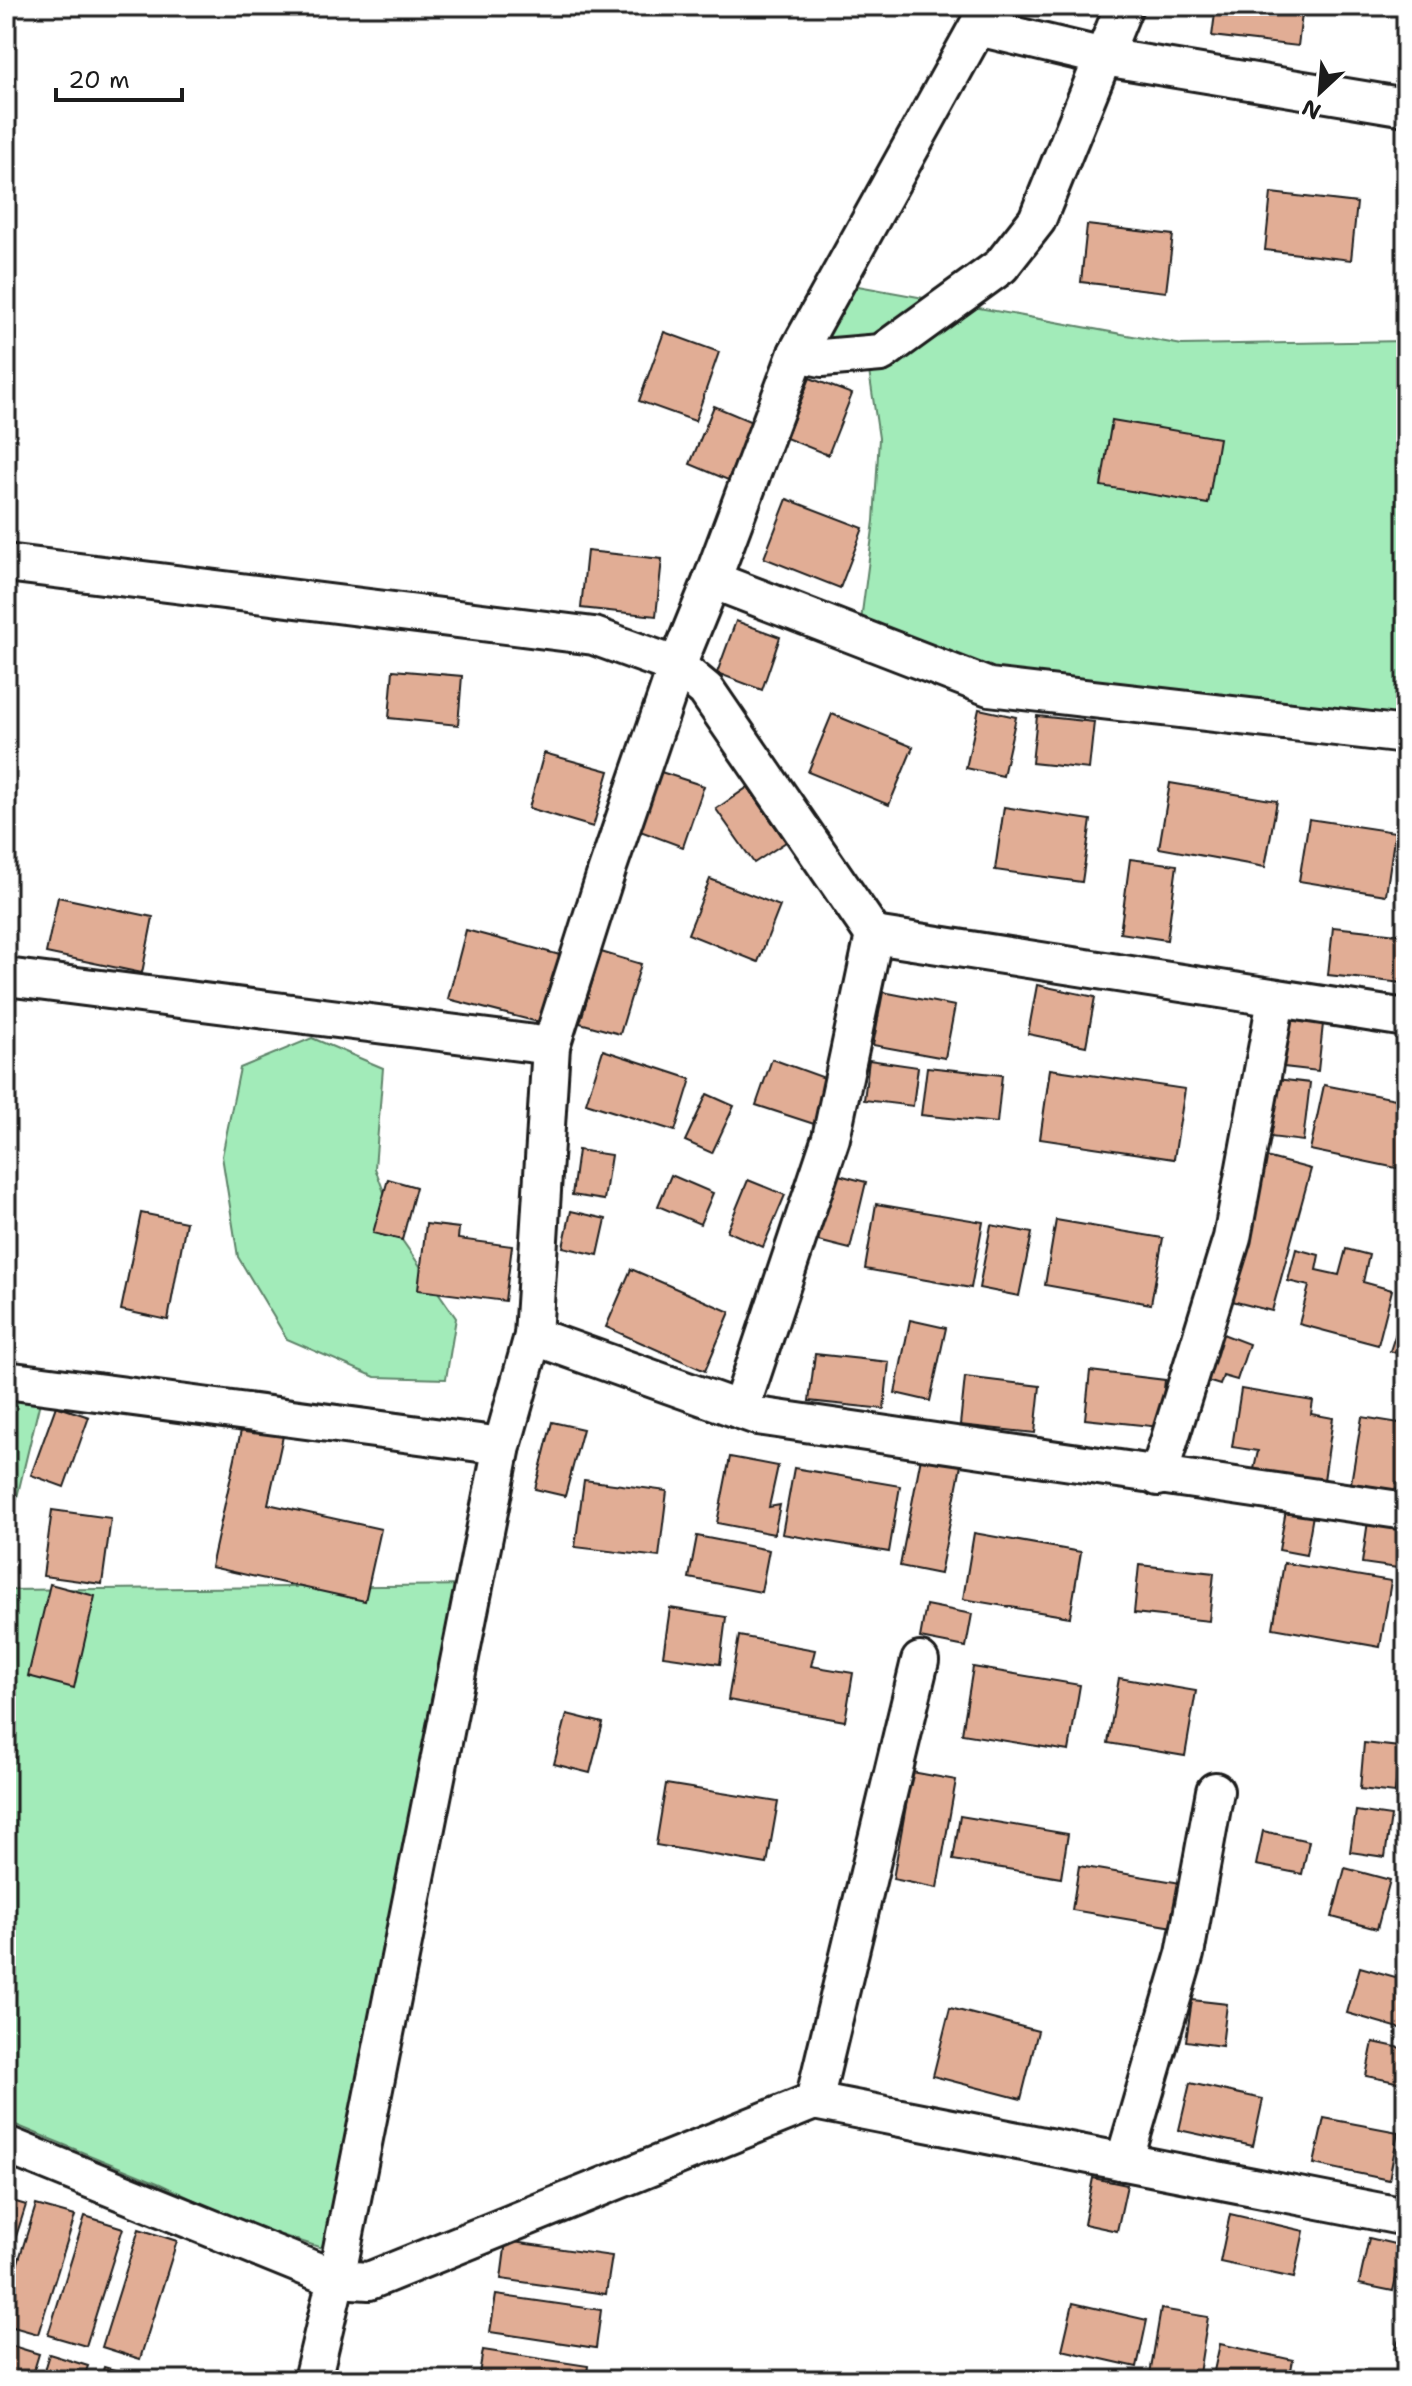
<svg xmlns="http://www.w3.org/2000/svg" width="1412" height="2386" font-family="'Shantell Sans',sans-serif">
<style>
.green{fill:#a2ebb9;stroke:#5f846a;stroke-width:2}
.building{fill:#e1ad95;stroke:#1c1c1c;stroke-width:2}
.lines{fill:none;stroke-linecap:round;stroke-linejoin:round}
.minor-casing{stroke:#1c1c1c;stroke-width:42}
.minor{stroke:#fff;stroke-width:36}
</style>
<rect width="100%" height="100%" fill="#fff"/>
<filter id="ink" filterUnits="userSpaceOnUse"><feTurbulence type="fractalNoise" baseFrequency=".0125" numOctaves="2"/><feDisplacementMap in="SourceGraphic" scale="16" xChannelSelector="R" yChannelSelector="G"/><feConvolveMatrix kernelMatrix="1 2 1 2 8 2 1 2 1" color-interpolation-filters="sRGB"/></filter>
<g filter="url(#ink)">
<!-- green -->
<g class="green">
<polygon points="836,282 1182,345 1406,341 1406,735 1078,697 859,636 874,521 879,438 869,371 797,353"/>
<polygon points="312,1038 383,1068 375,1168 402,1240 456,1318 446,1379 375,1377 287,1339 238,1257 222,1156 240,1068"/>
<polygon points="6,1380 44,1385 6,1543"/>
<polygon points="474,1585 391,1931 322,2248 243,2223 160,2184 6,2121 6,1590"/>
</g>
<!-- building -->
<g class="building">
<polygon points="1216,6 1303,6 1298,46 1212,36"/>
<polygon points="1271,193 1357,203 1351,260 1265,250"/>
<polygon points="1087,225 1173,235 1166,292 1081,282"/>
<polygon points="664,332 719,352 695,421 639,401"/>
<polygon points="810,378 852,394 828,455 786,438"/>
<polygon points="714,406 752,422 728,480 690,464"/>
<polygon points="1112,420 1219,438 1208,504 1101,486"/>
<polygon points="787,499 863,528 840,588 764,558"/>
<polygon points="587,551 662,559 656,616 581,608"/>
<polygon points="736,621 780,637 762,690 717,673"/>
<polygon points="393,670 462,676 458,725 389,718"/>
<polygon points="979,709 1016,717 1003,776 966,768"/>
<polygon points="832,714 913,747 889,805 808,772"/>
<polygon points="1037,716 1094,722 1089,769 1032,763"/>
<polygon points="544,753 609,771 593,827 529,808"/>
<polygon points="661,772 704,786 683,847 640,831"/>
<polygon points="1170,783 1277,801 1265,867 1159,848"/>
<polygon points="748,787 786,842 754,863 716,809"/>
<polygon points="1004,807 1091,820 1082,882 995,870"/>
<polygon points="1309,819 1395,832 1386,895 1299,881"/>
<polygon points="1130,859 1177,865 1167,940 1120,933"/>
<polygon points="710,879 780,906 758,962 688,934"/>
<polygon points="58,897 153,917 142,973 46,953"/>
<polygon points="1333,927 1406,935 1403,983 1328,975"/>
<polygon points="466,930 560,955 542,1023 448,999"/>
<polygon points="601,952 641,964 620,1034 580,1023"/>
<polygon points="1037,985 1095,997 1086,1046 1028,1034"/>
<polygon points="883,992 955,1006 945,1058 873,1045"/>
<polygon points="1289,1020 1323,1024 1318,1071 1284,1067"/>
<polygon points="603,1050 691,1079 675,1131 586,1103"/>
<polygon points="772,1059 833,1081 817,1125 756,1105"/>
<polygon points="869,1060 918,1067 913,1106 864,1100"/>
<polygon points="927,1067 1002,1075 997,1123 921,1115"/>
<polygon points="1050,1069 1185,1089 1174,1159 1040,1139"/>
<polygon points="1276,1079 1310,1083 1303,1141 1270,1137"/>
<polygon points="1324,1085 1406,1101 1406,1170 1310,1150"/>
<polygon points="707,1094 734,1106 712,1153 685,1141"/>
<polygon points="578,1150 611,1155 604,1200 572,1195"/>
<polygon points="1266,1157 1311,1169 1272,1311 1232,1301"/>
<polygon points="835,1174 866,1182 850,1249 818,1241"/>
<polygon points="671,1175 713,1193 700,1224 658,1206"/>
<polygon points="388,1179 416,1187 402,1240 373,1233"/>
<polygon points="748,1180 785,1195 763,1247 727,1231"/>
<polygon points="876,1204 983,1222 971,1288 865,1269"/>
<polygon points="571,1211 606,1219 598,1255 563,1247"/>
<polygon points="141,1213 186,1222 168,1320 121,1310"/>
<polygon points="1056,1220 1163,1238 1151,1304 1045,1285"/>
<polygon points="426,1224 459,1228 458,1239 512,1246 505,1301 418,1290"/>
<polygon points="991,1225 1032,1233 1019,1296 979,1288"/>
<polygon points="1296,1249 1319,1255 1316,1270 1339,1275 1346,1249 1369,1255 1363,1282 1392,1290 1378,1345 1299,1324 1309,1286 1288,1281"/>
<polygon points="631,1269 730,1312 705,1371 606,1327"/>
<polygon points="1406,1302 1406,1356 1390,1351"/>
<polygon points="910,1320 946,1328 930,1401 895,1393"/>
<polygon points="1220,1333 1249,1344 1237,1380 1223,1376 1220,1385 1204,1380"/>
<polygon points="815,1354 889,1362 884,1409 809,1401"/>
<polygon points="1090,1371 1165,1380 1160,1427 1085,1419"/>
<polygon points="965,1377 1040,1386 1035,1433 960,1425"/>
<polygon points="1241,1389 1313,1401 1311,1414 1333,1418 1324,1480 1254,1469 1258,1451 1232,1447"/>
<polygon points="56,1406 89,1417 64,1487 31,1475"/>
<polygon points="1362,1417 1406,1424 1406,1492 1351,1483"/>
<polygon points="552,1422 583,1429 565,1496 535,1489"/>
<polygon points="242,1426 283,1436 268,1504 381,1529 365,1601 211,1567"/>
<polygon points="730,1457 778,1466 769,1507 780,1505 774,1534 717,1523"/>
<polygon points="921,1457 961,1465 940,1574 900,1566"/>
<polygon points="794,1468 900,1486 889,1552 782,1534"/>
<polygon points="584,1480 667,1491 659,1557 575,1547"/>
<polygon points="52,1510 111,1518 102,1584 43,1576"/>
<polygon points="1286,1510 1313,1515 1306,1555 1279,1550"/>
<polygon points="1368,1521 1403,1526 1398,1568 1362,1563"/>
<polygon points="974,1533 1081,1552 1070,1617 963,1599"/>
<polygon points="697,1536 769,1550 761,1592 689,1578"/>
<polygon points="1284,1563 1391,1581 1380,1647 1273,1628"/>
<polygon points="1139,1565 1214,1573 1209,1621 1134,1613"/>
<polygon points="1406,1572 1406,1616 1399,1615"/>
<polygon points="50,1584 95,1596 74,1688 28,1676"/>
<polygon points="926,1605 972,1614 966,1647 920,1638"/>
<polygon points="670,1608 726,1617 720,1664 663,1656"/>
<polygon points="739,1636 815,1650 811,1666 853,1673 845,1721 728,1700"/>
<polygon points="973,1667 1080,1685 1069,1751 962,1734"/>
<polygon points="1119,1678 1196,1691 1185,1756 1108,1743"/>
<polygon points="567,1714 603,1723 590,1773 554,1764"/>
<polygon points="1364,1743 1399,1747 1395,1793 1360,1789"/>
<polygon points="912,1772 956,1780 937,1888 893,1879"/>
<polygon points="666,1784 778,1802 767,1864 656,1845"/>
<polygon points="1356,1811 1391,1816 1385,1857 1350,1852"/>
<polygon points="960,1816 1068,1834 1061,1878 953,1860"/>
<polygon points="1263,1831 1309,1841 1302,1874 1256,1865"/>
<polygon points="1079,1866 1187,1884 1180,1928 1072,1910"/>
<polygon points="1345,1868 1390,1880 1377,1929 1332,1917"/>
<polygon points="1360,1967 1406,1980 1406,2030 1347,2013"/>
<polygon points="1192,2000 1227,2004 1222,2046 1186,2041"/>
<polygon points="950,2008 1038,2031 1021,2099 933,2076"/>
<polygon points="1373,2042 1406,2049 1406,2084 1366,2076"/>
<polygon points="1190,2083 1263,2099 1253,2146 1179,2130"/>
<polygon points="1324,2118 1398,2132 1389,2180 1314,2164"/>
<polygon points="1093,2178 1127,2185 1117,2231 1084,2224"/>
<polygon points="6,2199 26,2205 6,2268"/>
<polygon points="36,2205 75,2216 38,2334 6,2325 6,2301"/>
<polygon points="1230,2214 1304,2231 1294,2278 1220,2262"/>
<polygon points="85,2216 123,2228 86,2346 48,2335"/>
<polygon points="139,2229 177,2241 140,2359 102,2347"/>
<polygon points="1369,2238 1403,2246 1393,2291 1359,2284"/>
<polygon points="506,2241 612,2256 606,2294 501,2279"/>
<polygon points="496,2295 601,2310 596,2348 490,2332"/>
<polygon points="1073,2303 1147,2320 1137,2367 1062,2350"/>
<polygon points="1161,2309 1208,2317 1198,2380 1149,2380"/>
<polygon points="1406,2324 1406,2354 1395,2349"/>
<polygon points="6,2344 39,2354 31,2380 6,2380"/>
<polygon points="1220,2344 1293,2360 1289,2380 1212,2380"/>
<polygon points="483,2350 588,2366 586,2380 478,2380"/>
<polygon points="49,2354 88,2366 83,2380 41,2380"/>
<polygon points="104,2367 142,2378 141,2380 100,2380"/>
</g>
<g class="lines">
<defs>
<g id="minor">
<polyline points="978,27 1104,57 1406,107"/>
<polyline points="797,353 822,358 881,353 1001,266 1037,220 1124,6"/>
<polyline points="6,563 594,636 677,666 706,690 874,935 1406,1018"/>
<polyline points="712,580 989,687 1406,735"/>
<polyline points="6,977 551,1046"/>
<polyline points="533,1336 757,1416 1406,1511"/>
<polyline points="6,1380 502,1446"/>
<polyline points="740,1410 831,1138 874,935"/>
<polyline points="1158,1477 1232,1238 1276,1000"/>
<polyline points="814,2101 920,1661"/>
<polyline points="6,2145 336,2279 369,2281 814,2101 1406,2217"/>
<polyline points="1124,2162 1185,1954 1215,1791"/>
<polyline points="312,2380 336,2279 502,1446 533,1336 551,1046 607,870 677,666 712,580 797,353 989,6"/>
</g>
</defs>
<!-- minor casing -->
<use href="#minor" class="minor-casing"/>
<!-- minor -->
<use href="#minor" class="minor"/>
</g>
</g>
<!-- margin -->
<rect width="1412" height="2386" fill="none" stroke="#fff" stroke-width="32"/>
<rect x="16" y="16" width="1380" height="2354" fill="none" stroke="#1c1c1c" stroke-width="3" filter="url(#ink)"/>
<!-- north arrow -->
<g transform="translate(1320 92) rotate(206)" stroke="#ffffff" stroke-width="6" paint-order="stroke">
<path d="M0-6L14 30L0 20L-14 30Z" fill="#1c1c1c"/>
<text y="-12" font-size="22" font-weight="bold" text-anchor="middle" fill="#1c1c1c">N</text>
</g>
<!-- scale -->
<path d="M56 88v12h126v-12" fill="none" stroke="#1c1c1c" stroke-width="4"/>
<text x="68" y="88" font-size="24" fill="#1c1c1c" stroke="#ffffff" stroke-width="6" paint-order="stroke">20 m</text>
</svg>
